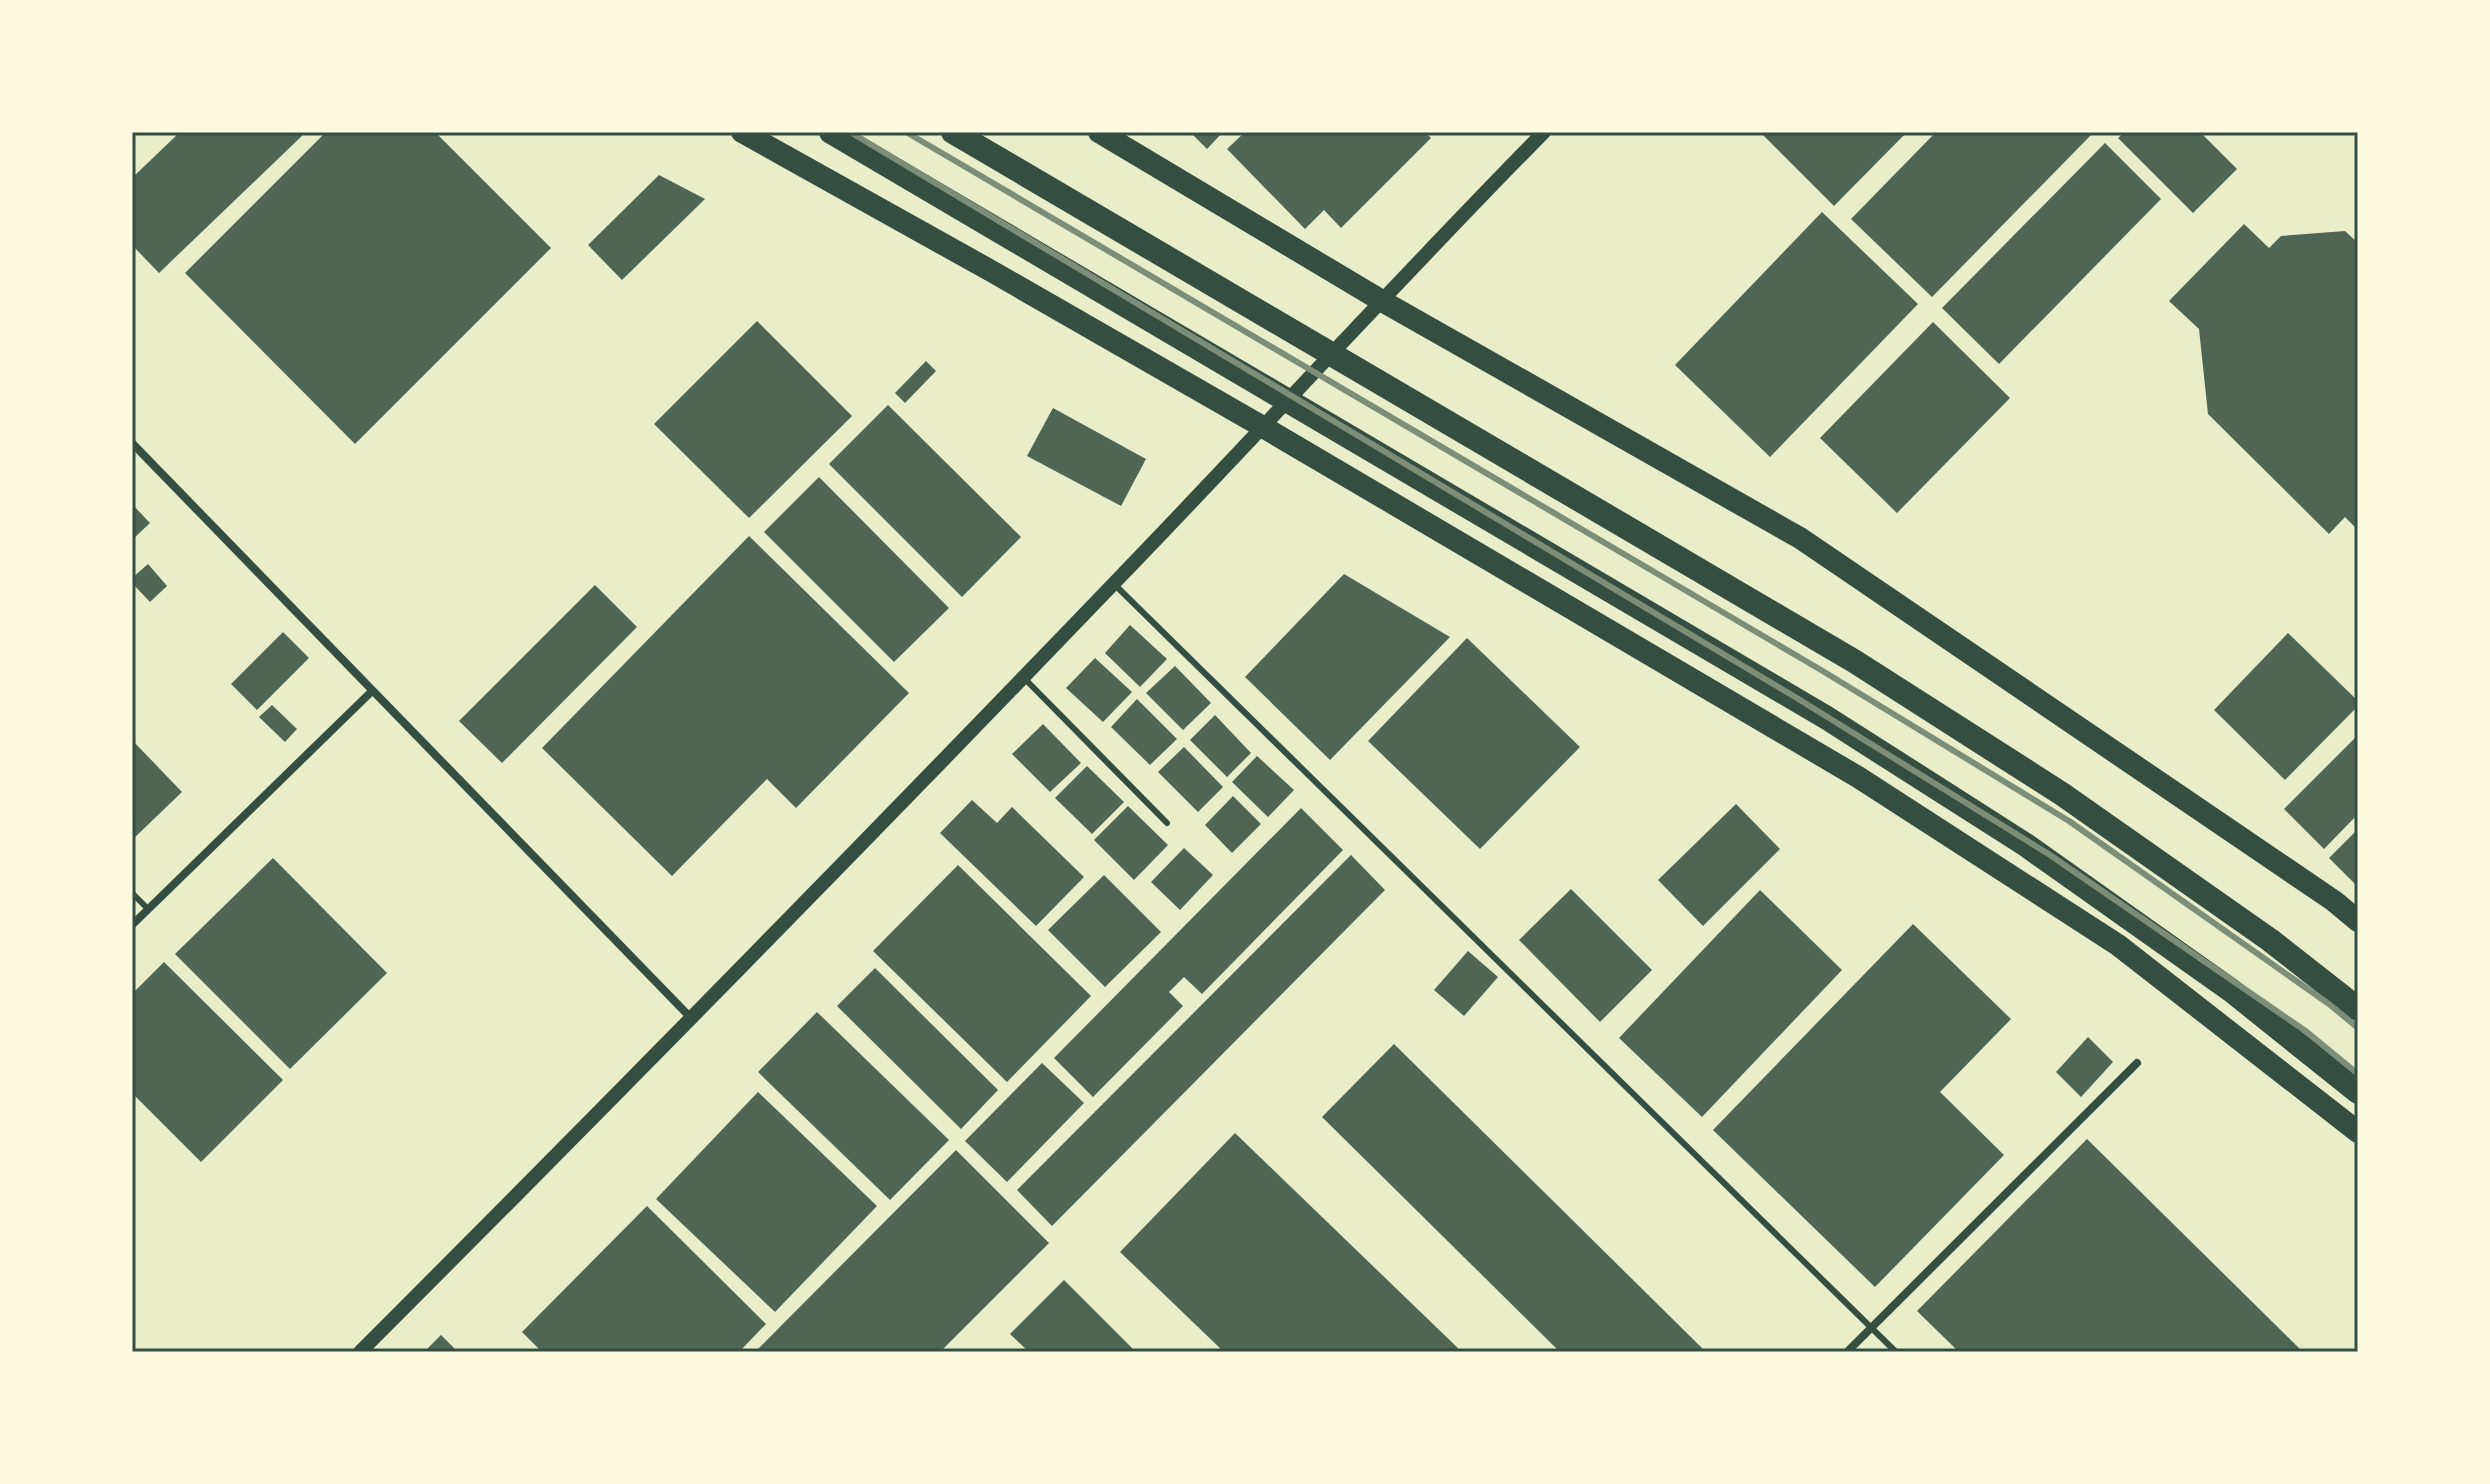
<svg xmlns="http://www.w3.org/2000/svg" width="2490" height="1484" font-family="Karla,sans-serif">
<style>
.building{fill:#4f6655}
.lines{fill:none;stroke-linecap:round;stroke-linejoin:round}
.service{stroke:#344e41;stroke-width:6}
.minor{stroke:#344e41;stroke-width:8}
.tertiary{stroke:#344e41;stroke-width:14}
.trunk{stroke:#344e41;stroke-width:22}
.motorway{stroke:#344e41;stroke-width:24}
.rail{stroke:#7c8e77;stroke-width:6}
.neatline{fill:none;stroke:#344e41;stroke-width:3}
</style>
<rect width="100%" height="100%" fill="#e9edc9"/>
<!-- building -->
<g class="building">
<polygon points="180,132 306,132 159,273 132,245 132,178"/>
<polygon points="326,132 435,132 551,248 355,444 185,273"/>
<polygon points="1190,132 1223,132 1207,149"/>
<polygon points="1245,132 1425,132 1431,138 1341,228 1324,210 1305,229 1227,149"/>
<polygon points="1760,132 1907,132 1834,206"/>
<polygon points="1936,132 2094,132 1932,297 1851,219"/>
<polygon points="2125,132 2200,132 2237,169 2193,213 2118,138"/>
<polygon points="2105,143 2161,199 1999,364 1942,308"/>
<polygon points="659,175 705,199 622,280 588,245"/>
<polygon points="1822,212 1918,304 1770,457 1675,365"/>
<polygon points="2244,224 2269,248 2281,236 2345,231 2358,243 2358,530 2345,517 2329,534 2208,414 2199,329 2169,301"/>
<polygon points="757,321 852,416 749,518 654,424"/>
<polygon points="1933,322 2010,398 1897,513 1820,438"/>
<polygon points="926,361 936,371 905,403 895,393"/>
<polygon points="888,405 1021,537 962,597 829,464"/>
<polygon points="1053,408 1146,459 1121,506 1027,456"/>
<polygon points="819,477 949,608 894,662 764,532"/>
<polygon points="132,504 150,523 132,540"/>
<polygon points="749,536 909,693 796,808 767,779 672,876 542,748"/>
<polygon points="148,564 167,586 150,602 132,583 132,578"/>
<polygon points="1344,574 1450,637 1330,760 1245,677"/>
<polygon points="595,585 637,627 502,763 459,721"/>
<polygon points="1130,625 1167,659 1140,687 1105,653"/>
<polygon points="283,632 309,658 257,710 231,684"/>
<polygon points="2288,633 2358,701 2358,706 2285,780 2214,710"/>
<polygon points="1467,638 1580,747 1480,849 1368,741"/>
<polygon points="1095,658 1132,692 1103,722 1066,688"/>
<polygon points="1175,666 1211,703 1183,730 1146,693"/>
<polygon points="1137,699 1177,739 1150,765 1111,727"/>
<polygon points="272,705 297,729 285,742 259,717"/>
<polygon points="1215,715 1251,753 1227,777 1190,740"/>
<polygon points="1043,724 1081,763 1050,792 1012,754"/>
<polygon points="2358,735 2358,814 2324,849 2284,809"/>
<polygon points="132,740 182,792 132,840"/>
<polygon points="1184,747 1223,787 1198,812 1158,772"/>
<polygon points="1257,756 1294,790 1268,817 1232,782"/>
<polygon points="1087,766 1124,802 1092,834 1055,798"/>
<polygon points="1233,796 1261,824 1232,853 1205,825"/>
<polygon points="972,800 997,823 1012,807 1084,877 1036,926 940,833"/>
<polygon points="1736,804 1780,849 1703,926 1658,880"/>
<polygon points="1128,806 1168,845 1134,880 1094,840"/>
<polygon points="1301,808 1343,850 1202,994 1184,977 1169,992 1183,1006 1093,1097 1054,1058"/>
<polygon points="2358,829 2358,887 2329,858"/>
<polygon points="1184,848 1213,875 1180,910 1151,882"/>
<polygon points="1351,855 1385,890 1052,1226 1017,1190"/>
<polygon points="273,858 387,973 290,1069 175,954"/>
<polygon points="958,865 1091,996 1007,1082 873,951"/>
<polygon points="1104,875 1161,932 1105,987 1048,930"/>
<polygon points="1571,889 1652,970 1600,1022 1519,940"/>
<polygon points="1760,890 1842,970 1702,1117 1619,1038"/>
<polygon points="1913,924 2011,1019 1940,1092 2004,1155 1875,1287 1713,1130"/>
<polygon points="1468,951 1498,977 1464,1016 1434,990"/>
<polygon points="164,962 283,1080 201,1162 132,1093 132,994"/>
<polygon points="875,968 998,1090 961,1129 837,1006"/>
<polygon points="817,1012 949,1140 890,1200 758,1072"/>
<polygon points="2088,1037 2113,1062 2081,1097 2056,1072"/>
<polygon points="1394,1044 1706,1352 1560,1352 1322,1117"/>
<polygon points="1042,1063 1084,1103 1007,1182 965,1141"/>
<polygon points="758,1092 877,1206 775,1312 656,1199"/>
<polygon points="1235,1133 1462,1352 1224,1352 1120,1252"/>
<polygon points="2087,1139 2303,1352 1959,1352 1917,1311"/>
<polygon points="956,1150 1049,1243 940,1352 755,1352"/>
<polygon points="647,1206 766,1324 739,1352 542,1352 522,1332"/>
<polygon points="1064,1280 1136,1352 1029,1352 1010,1334"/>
<polygon points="441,1335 458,1352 424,1352"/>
</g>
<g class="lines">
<!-- service -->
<g class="service">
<polyline points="1114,584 1896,1352"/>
<polyline points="1024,678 1167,823"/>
<polyline points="132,893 148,909"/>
</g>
<!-- minor -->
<g class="minor">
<polyline points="132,443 692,1019"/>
<polyline points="132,925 371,692"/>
<polyline points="1847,1352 2137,1063"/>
</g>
<!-- tertiary -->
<path class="tertiary" d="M360,1352C616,1096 869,838 1120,577C1262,430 1400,278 1544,132"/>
<!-- trunk -->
<g class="trunk">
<polyline points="742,132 993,272 1263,427 1858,777 2118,945 2358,1132"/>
<polyline points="1099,132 1382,301 1800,538 2334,901 2358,921"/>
</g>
<!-- motorway -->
<g class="motorway">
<polyline points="831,132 1827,718 2026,845 2232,991 2358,1092"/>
<polyline points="953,132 1854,661 2062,794 2270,940 2358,1009"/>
</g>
<!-- rail -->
<g class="rail">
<polyline points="850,132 1800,700 2050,855 2307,1032 2358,1074"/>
<polyline points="906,132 1821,670 2069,821 2329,1004 2358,1028"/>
</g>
</g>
<!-- border -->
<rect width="2490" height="1484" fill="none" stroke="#fefae0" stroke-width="268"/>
<rect x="134" y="134" width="2222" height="1216" class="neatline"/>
</svg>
